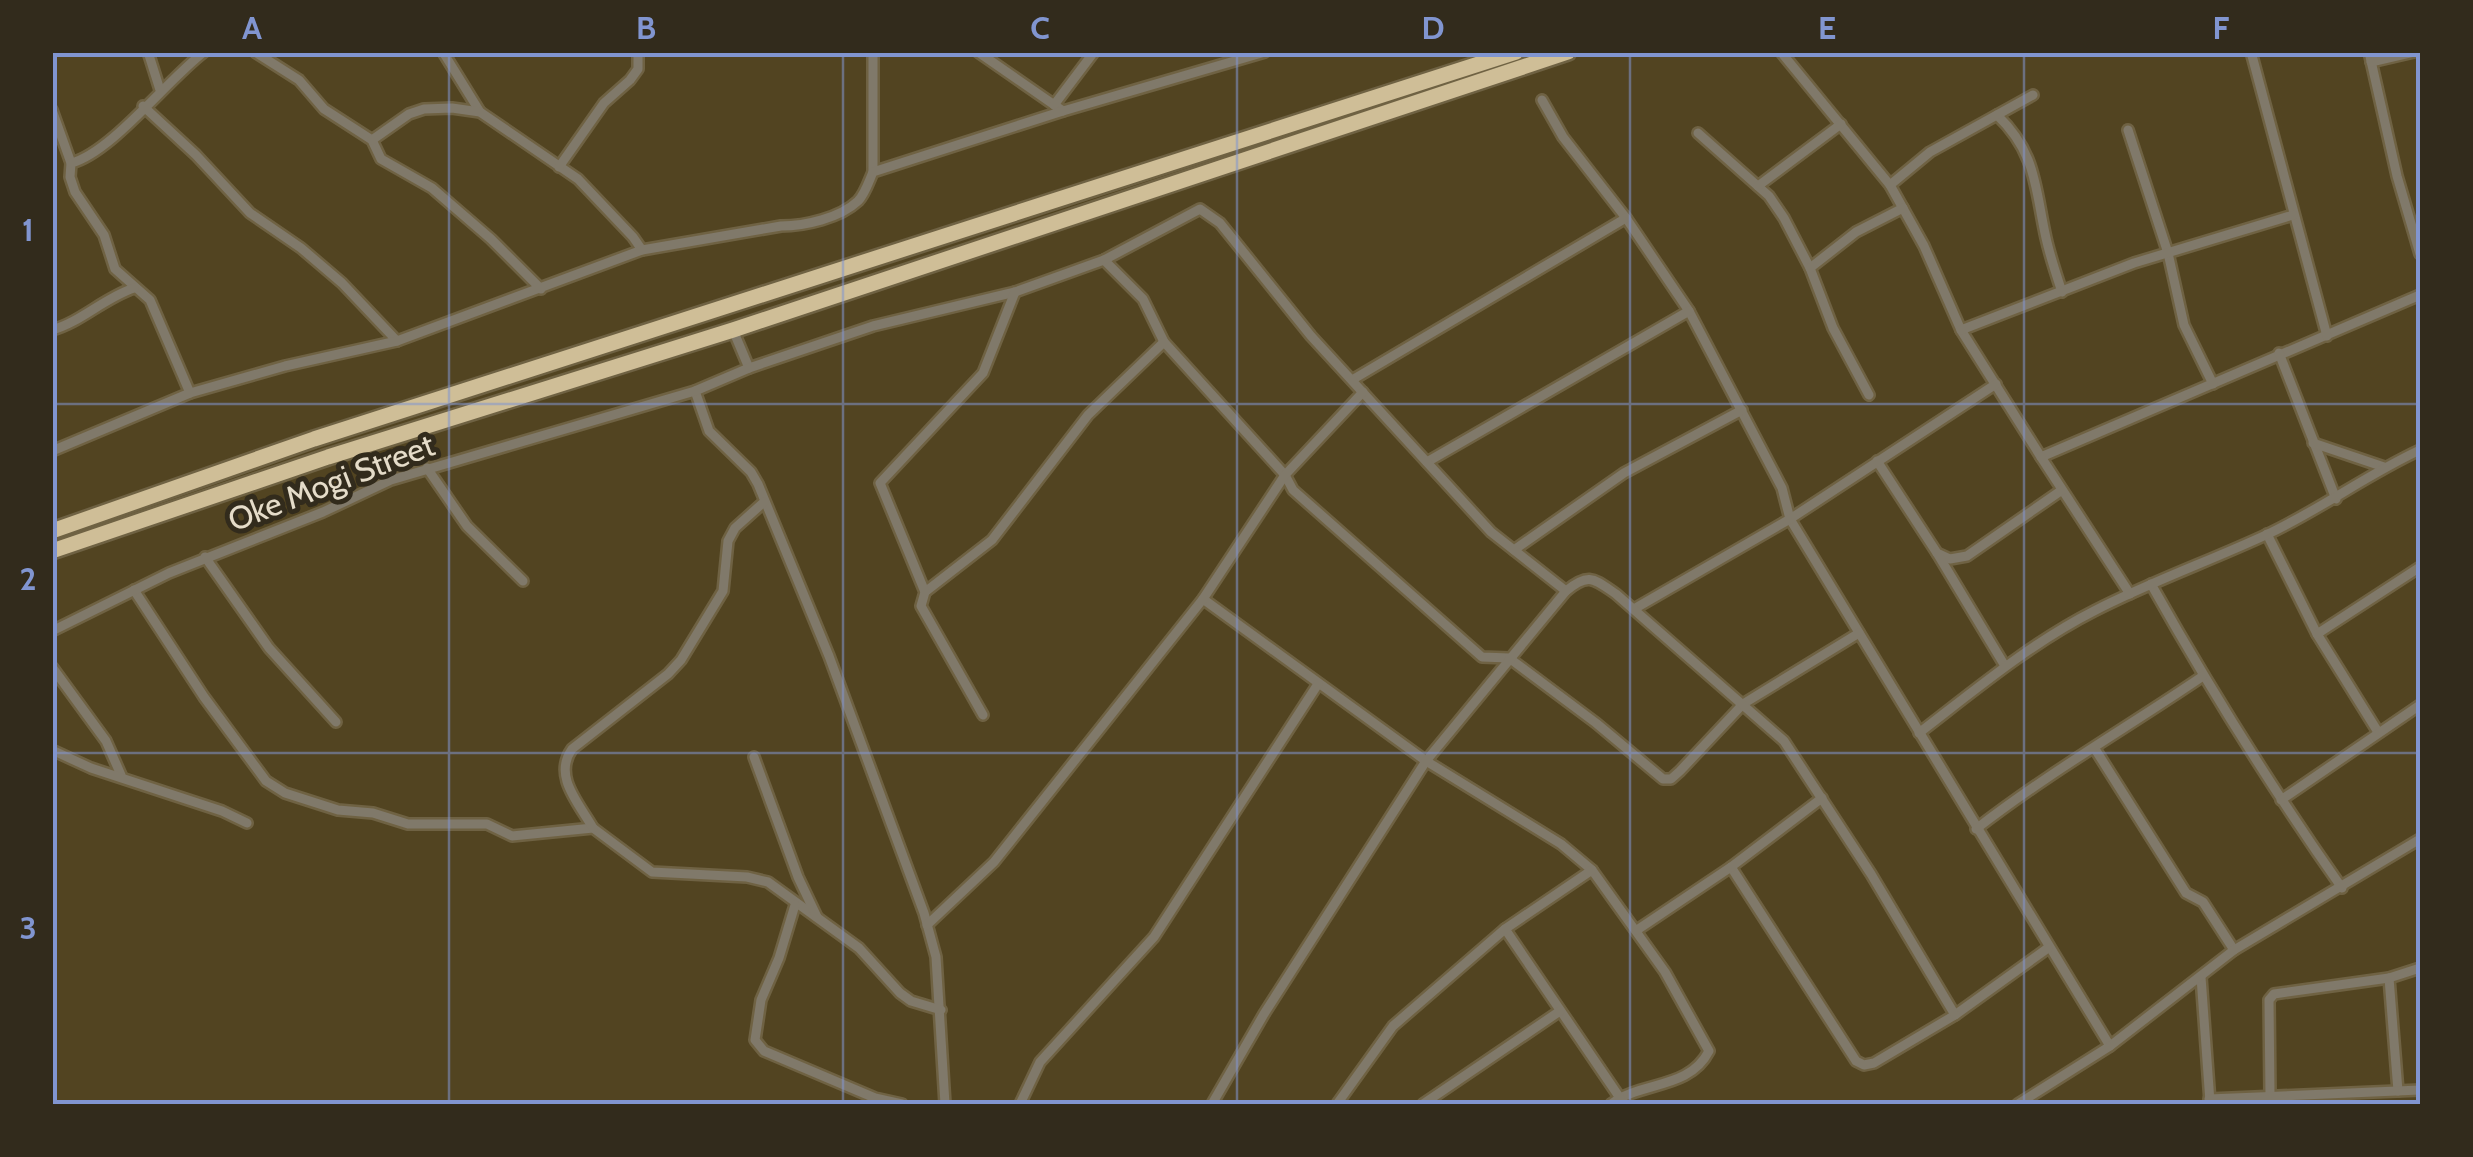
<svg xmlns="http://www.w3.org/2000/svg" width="2473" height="1157" font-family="Cabin,sans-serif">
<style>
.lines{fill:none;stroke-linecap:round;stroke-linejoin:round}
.minor-casing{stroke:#6f6243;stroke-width:14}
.motorway-casing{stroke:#6f6243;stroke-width:20}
.minor{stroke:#80796a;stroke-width:9}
.motorway{stroke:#cfbe97;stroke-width:15}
.grid{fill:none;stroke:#8195d0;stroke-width:2.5;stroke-opacity:0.55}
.labels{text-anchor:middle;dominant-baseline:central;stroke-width:10;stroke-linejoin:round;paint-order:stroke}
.street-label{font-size:32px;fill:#e5dcc9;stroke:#322b1c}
.neatline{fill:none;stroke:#8195d0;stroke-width:4}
.grid-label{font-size:32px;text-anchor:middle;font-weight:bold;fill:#8195d0}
</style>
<rect width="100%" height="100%" fill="#524421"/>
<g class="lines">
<defs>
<g id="minor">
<polyline points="148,52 160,90"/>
<polyline points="255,52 299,80 324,109 372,140 381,159 432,188 491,239 541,289"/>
<polyline points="443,52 480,112"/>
<polyline points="873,52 873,172"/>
<polyline points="978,52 1063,111"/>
<polyline points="1781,52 1890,185 1924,246 1961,330 2041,457 2420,295"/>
<polyline points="2251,52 2327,336"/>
<polyline points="2369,52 2397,176 2420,254"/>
<polyline points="2371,62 2414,52"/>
<polyline points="1542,100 1563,137 1626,218 1689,311 1782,488 1790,519 2110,1046"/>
<polyline points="1054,105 1094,52"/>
<polyline points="143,106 196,155 250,213 301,248 342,283 397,341"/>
<polyline points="52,110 71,163 70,177 75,192 104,235 115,269 150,300 190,393"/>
<path d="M1997,115C2037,153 2035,189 2046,238C2050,256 2056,274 2062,292"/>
<polyline points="2128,130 2168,253 2184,325 2213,384"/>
<polyline points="1698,133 1769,196 1784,218 1810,268 1833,328 1869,395"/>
<polyline points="372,140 409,114 424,109 452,108 480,112 578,179 633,237 642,250"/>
<path d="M71,163C111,153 167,80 204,52"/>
<polyline points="559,167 604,103 630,80 638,69 638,52"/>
<polyline points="1890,185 1930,152 2033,95"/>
<polyline points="1758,186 1841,124"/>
<polyline points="1104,260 1143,299 1164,342"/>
<polyline points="1810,268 1856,232 1903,208"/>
<path d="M52,330C81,322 104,298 134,288"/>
<polyline points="733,330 749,368"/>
<polyline points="1961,330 2134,263 2293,215"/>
<polyline points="2279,353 2336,499"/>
<polyline points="1352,380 1626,218"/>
<polyline points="695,391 709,431 751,472 758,484 829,656 924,913 936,957 945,1104"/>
<polyline points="2313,443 2384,467"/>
<path d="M52,451L190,393L285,366L397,341L642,250L781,226C805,226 840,218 858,201C865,194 869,181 873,172L1063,111L1265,52"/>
<polyline points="2041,457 2130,594"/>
<polyline points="1877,461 1937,553 1950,559 1967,556 2062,490"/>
<polyline points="1427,462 1689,311"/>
<polyline points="427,468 467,526 523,581"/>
<polyline points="2267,534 2317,634 2378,732"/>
<polyline points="1514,550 1624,473 1742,410"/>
<polyline points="1937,553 2005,666"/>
<polyline points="205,557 269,648 336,722"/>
<path d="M2151,584C2210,689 2273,790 2342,888"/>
<polyline points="134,590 204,697 266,781 285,793 338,810 373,813 408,824 487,824 512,836 593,828 652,872 747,877 768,882 859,948 900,993 911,1001 941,1010"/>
<polyline points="925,592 992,540 1088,415 1164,342 1285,475 1293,490 1482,657 1509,658 1596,723 1663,779 1671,779 1680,771 1743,704 1859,633"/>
<path d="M1203,599L1426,761L1561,844L1592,870L1665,972L1709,1051C1689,1090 1641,1081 1611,1104"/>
<polyline points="1634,609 1790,519 1996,384"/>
<polyline points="52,631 169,573 323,512 391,480 695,391 749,368 873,326 1015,292 1104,260 1200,209 1220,223 1311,336 1491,532 1566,591"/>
<polyline points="2317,634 2420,567"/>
<polyline points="52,667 106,741 121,775"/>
<polyline points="983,715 921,606 925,592 880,483 983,373 1015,292"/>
<path d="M1919,733C1975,690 2031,643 2094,611C2150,582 2210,561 2268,534C2321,509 2368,474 2420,450"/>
<polyline points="2095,749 2186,893 2203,902 2234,950"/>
<polyline points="52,750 91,768 222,811 247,823"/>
<polyline points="754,757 798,877 817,917"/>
<polyline points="2281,800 2420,705"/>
<path d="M593,828C578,802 553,776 572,749L668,674L681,660L723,591L728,541L735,528L764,502"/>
<path d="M1976,829C2048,773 2128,727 2203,676"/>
<polyline points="1731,867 1856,1061 1864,1065 1874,1063 1955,1015 2048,948"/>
<polyline points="795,905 779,958 761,1000 755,1040 764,1051 875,1098 902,1104"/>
<polyline points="927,925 994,862 1203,599 1285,475 1363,392"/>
<polyline points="1505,929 1620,1098"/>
<polyline points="1637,930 1731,867 1822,798"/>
<polyline points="2201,977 2210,1102"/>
<polyline points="2389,978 2398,1091"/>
<polyline points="2270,1095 2269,1000 2274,994 2389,978 2420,968"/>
<polyline points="2209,1099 2420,1090"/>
<polyline points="1020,1104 1040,1062 1154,937 1318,684"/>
<path d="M1212,1104L1264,1014L1426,761L1566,591C1589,572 1594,579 1616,594L1784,741L1871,874L1955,1015"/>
<polyline points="1337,1104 1393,1026 1505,929 1592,870"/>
<polyline points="1423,1104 1560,1011"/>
<polyline points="2018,1104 2110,1046 2234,950 2420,839"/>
</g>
<g id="motorway">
<polyline points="52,531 314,439 1516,52"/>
<polyline points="52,551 328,457 733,330 1568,52"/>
</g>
</defs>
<!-- minor casing -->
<use href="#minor" class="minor-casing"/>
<!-- motorway casing -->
<use href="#motorway" class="motorway-casing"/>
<!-- minor -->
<use href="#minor" class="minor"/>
<!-- motorway -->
<use href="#motorway" class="motorway"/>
</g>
<!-- grid -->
<path class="grid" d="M449,52V1104M843,52V1104M1237,52V1104M1630,52V1104M2024,52V1104M52,404H2420M52,753H2420"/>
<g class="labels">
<!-- street labels -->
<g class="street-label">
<text transform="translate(331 482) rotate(-21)">Oke Mogi Street</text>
</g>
</g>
<!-- border -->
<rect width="2473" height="1157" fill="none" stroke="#322b1c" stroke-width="110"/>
<rect x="55" y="55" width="2363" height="1047" class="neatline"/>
<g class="grid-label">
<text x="252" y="39">A</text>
<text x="646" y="39">B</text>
<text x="1040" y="39">C</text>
<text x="1433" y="39">D</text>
<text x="1827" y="39">E</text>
<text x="2221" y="39">F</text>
<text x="28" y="241">1</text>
<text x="28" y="590">2</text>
<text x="28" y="939">3</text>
</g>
</svg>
